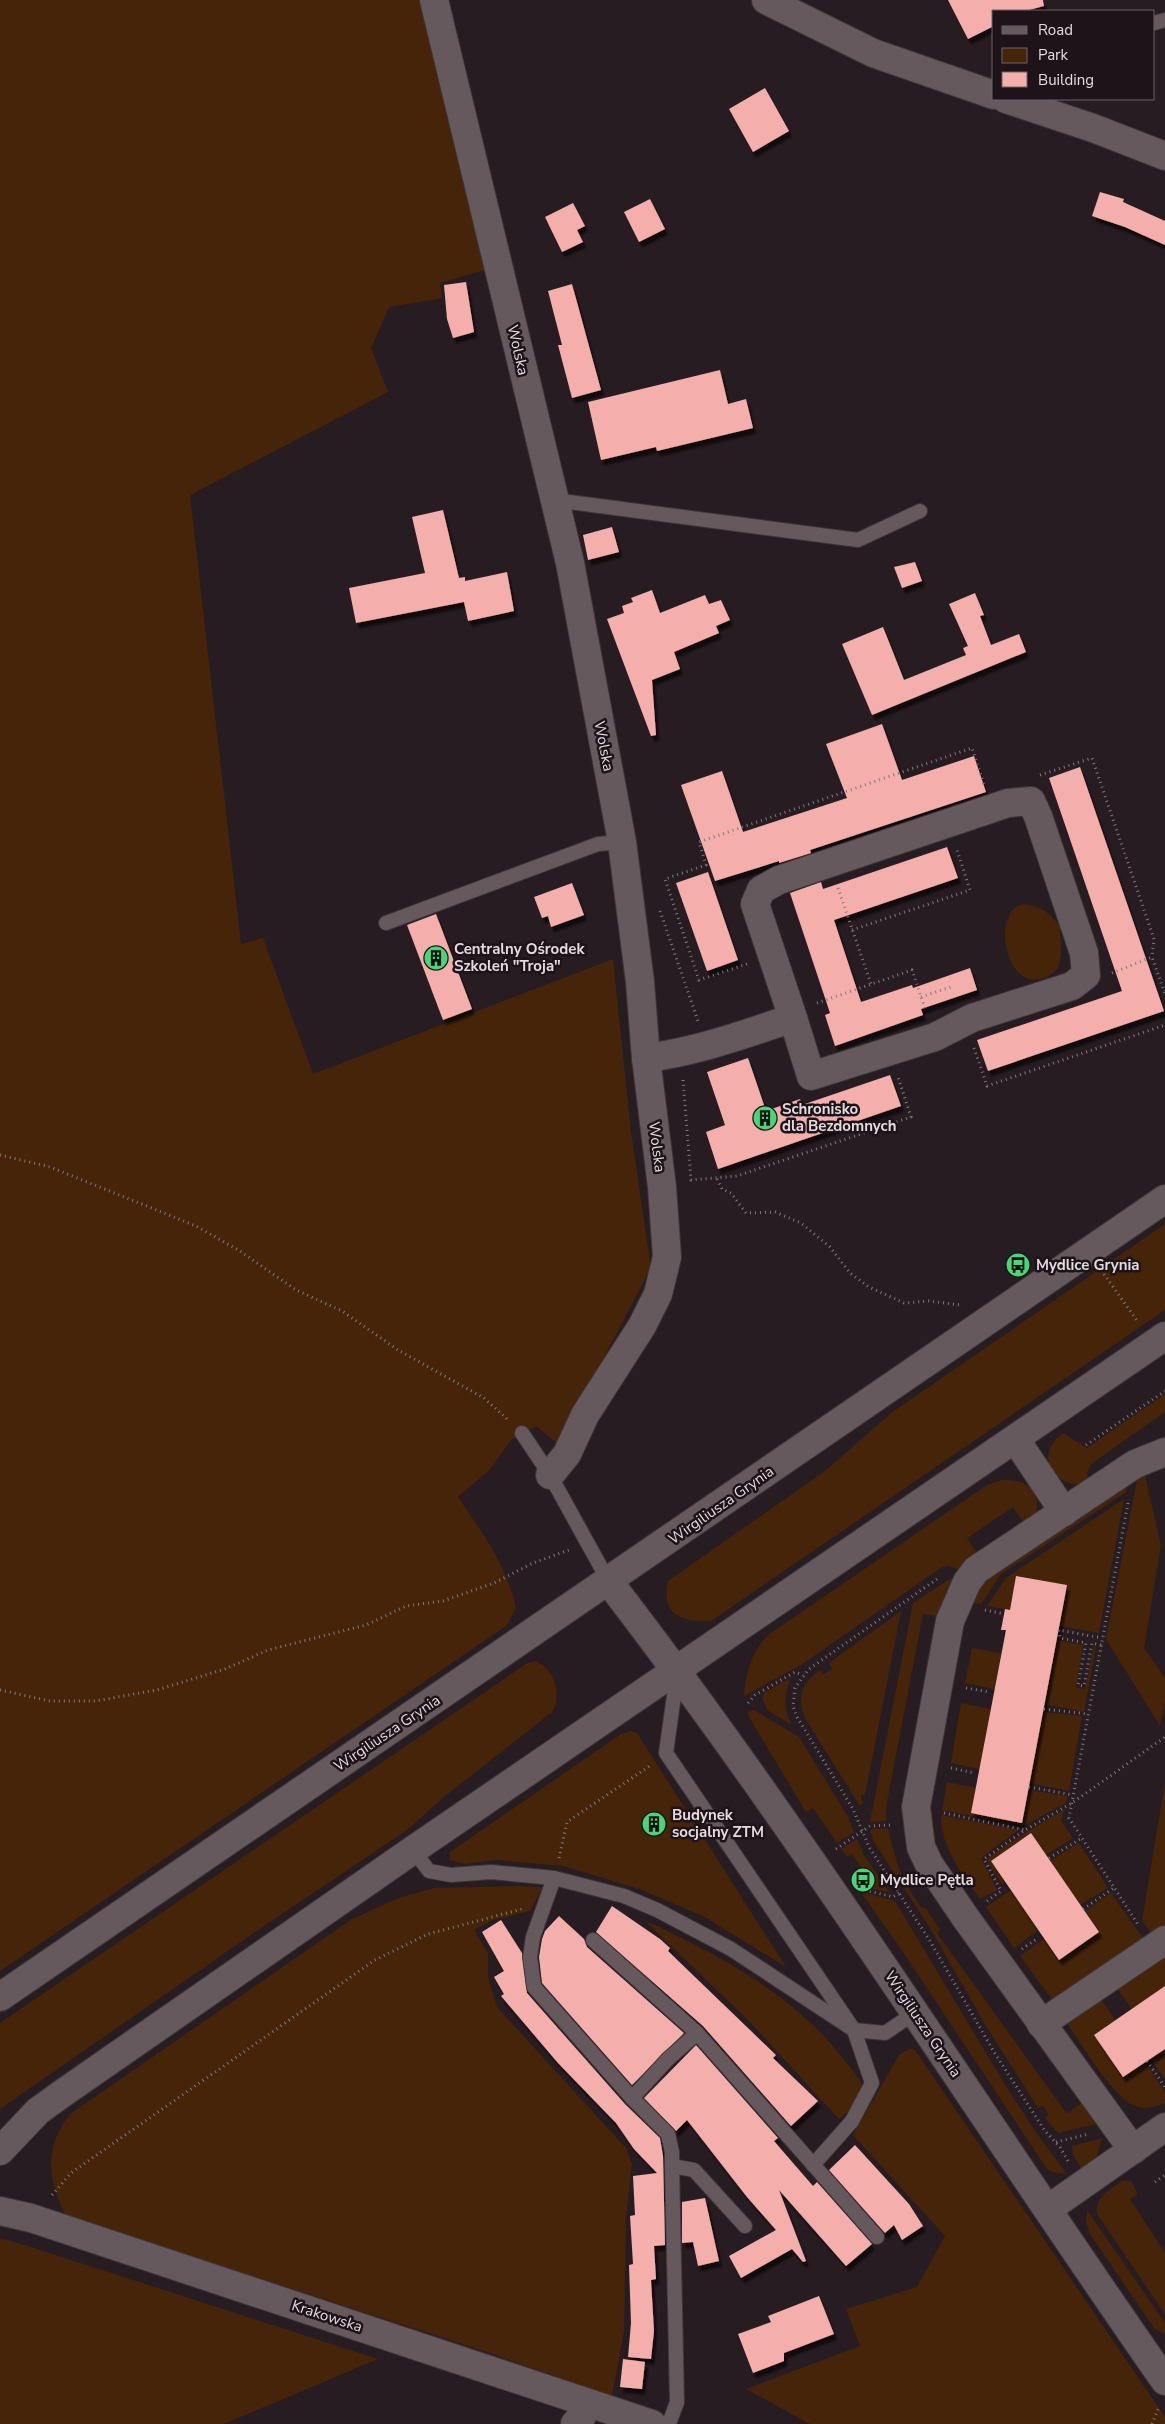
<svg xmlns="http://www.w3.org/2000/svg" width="1165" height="2424" font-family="'Nunito Sans',sans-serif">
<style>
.green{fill:#462409}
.building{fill:#f4aeab;filter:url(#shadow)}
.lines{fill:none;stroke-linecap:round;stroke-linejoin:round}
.lane-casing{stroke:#3e3639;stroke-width:16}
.street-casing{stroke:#3e3639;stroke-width:30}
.path{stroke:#82797d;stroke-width:3;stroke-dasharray:1 4;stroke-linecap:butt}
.lane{stroke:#66595e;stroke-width:14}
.street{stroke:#66595e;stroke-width:28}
.labels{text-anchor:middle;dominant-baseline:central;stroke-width:5;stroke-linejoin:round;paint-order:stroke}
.street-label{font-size:15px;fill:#e3dbde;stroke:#1d1318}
.poi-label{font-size:15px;font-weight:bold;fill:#e3dbde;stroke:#1d1318;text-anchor:start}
</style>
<defs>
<filter id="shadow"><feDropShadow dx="3" dy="5.5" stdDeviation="1" flood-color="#0009"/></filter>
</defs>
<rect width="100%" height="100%" fill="#271c21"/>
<!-- green -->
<g class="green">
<path d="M0,0H422L488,269L440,283L442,298L389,307L371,348L388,392L190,495L241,944L263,938L313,1074L613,959L631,1132L651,1268L558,1444L536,1426L511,1440L490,1469L458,1497C482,1532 507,1566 516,1608L506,1626L0,1971Z"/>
<path d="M1022,904C1042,906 1047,911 1060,926C1060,937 1063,954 1059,965C1057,972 1048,977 1042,979C1008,987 996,929 1012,911C1014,908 1019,906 1022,904Z"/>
<path d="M1165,1224V1310L711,1621C682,1623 660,1614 668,1581L825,1471L891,1413Z"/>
<path d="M1165,1394V1412L1091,1464L1087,1472L1088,1482C1069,1491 1041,1471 1050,1448C1053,1442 1058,1437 1063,1433L1087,1448Z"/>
<polygon points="1144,1472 1161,1545 1144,1648 1165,1678 1165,1702 1160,1726 1106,1639 1138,1475"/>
<path d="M1002,1480C1022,1479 1040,1487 1037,1511L1025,1525L1013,1507L967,1538L978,1555L957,1569L949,1566L942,1567L804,1663L744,1696C746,1672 751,1653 768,1635L987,1485Z"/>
<polygon points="1127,1481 1126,1492 1001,1574 981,1604 970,1603 980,1581"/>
<polygon points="1124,1499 1099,1633 1059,1626 1067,1585 1017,1576 1010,1610 987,1606 1006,1578"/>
<polygon points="951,1578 953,1581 943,1617 923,1614 886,1807 886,1821 870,1822 913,1603"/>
<path d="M901,1611L865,1795H861V1800L864,1801L860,1806L806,1720C796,1699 801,1683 820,1670L823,1675L832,1669L829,1663Z"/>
<polygon points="1057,1640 1083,1645 1076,1688 1085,1689 1094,1646 1096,1646 1084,1712 1045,1704"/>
<polygon points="972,1648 1001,1653 995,1689 965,1683"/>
<path d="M534,1661C554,1666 563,1696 552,1712L444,1797L407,1830L255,1932L0,2109V2023L526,1664Z"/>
<path d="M791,1678C784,1693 783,1710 792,1725L767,1710L762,1698L765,1692Z"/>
<polygon points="961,1703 991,1709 980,1769 951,1763"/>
<polygon points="754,1710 799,1737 848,1817 854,1832 837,1843 813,1808 806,1812 749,1717 747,1712"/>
<polygon points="1043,1712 1082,1716 1069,1791 1029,1783"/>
<polygon points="632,1731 637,1733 786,1967 703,1916 639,1889 563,1866 497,1860 464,1864 450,1860 450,1852 621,1734"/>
<polygon points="947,1782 976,1788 1022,1823 1028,1790 1067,1796 1066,1803 1023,1826 942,1810"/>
<polygon points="1165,1782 1165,1930 1155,1938 1142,1921"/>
<polygon points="1064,1810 1061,1821 1073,1838 1046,1855 1031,1833 991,1861 1005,1882 1002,1884 988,1862 988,1858 1030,1830"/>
<path d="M941,1815L1018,1830L981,1858L997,1890L980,1899C962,1874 941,1848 941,1815Z"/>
<path d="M888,1828C895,1861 902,1881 922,1908L925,1907L940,1930L937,1933L1067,2114L1082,2102L1097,2124L1058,2133L1045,2118L1049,2115L1043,2106L1038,2108L986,2026L930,1928L874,1842L870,1831L873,1829Z"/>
<polygon points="857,1839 864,1855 890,1893 867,1887 860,1876 865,1873 852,1854 847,1857 841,1849"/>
<polygon points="1079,1843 1108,1888 1080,1905 1050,1861"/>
<path d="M516,1886L543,1887L530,1911L493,1920L474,1930L488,1953V1977L497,2007L626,2148L632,2164L626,2218L624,2332L612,2396L481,2350L65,2215C48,2176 43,2150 70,2114L352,1919L399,1898L434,1888Z"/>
<polygon points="1011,1890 1038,1930 1014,1948 986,1907"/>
<polygon points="866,1893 895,1901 1004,2083 1035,2131 1067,2174 1052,2172 1047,2169 907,1958 863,1895"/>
<polygon points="1111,1893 1146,1943 1056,1999 1051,1998 1020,1956 1044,1939 1059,1960 1099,1932 1085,1911"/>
<path d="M644,1920C708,1950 771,1982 821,2033C836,2048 849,2066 862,2083L852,2108L839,2119L749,2021Z"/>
<polygon points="1165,1953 1165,1986 1132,2009 1113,1983"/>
<path d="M1099,1996L1115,2020L1094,2035L1123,2077L1145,2062L1165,2092V2103C1156,2107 1144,2110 1135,2106C1114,2098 1082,2045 1068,2025L1070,2019Z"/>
<polygon points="910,2048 915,2050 1165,2417 1165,2424 810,2424 746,2389 860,2346 846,2309 917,2287 945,2236 853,2135 899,2055"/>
<polygon points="1165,2049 1165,2079 1150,2059"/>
<polygon points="1102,2138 1096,2159 1082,2171 1073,2154 1072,2146"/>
<path d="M1122,2181H1131L1138,2194L1130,2199L1165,2253V2314L1097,2214C1094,2199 1111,2188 1122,2181Z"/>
<polygon points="1087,2210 1165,2323 1165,2334 1154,2328 1090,2234 1086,2223"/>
<polygon points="0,2239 9,2240 378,2359 224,2424 0,2424"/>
</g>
<!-- building -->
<g class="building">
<polygon points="948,0 1043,0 1044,6 1025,11 994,11 994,26 968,39"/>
<polygon points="765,88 789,131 753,152 729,109"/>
<polygon points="1100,192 1124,199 1123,202 1165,221 1165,245 1125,227 1092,216"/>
<polygon points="650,199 665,229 639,242 624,212"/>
<polygon points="573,203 585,226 577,230 583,242 562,252 545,217"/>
<polygon points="466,282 474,332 453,338 447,319 444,285"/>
<polygon points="572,284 601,390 572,398 558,345 562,345 548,291"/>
<polygon points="720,370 728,404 746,399 753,428 657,451 656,447 601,460 588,402"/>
<polygon points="443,510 459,578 465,577 465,581 507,572 514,611 468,621 464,602 356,623 349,588 425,573 412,517"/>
<polygon points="612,527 619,552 588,560 583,535"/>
<polygon points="915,562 922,581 902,588 894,567"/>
<polygon points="652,590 660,613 705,595 709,604 721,600 730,620 716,626 719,633 674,652 680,669 652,680 656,735 651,736 607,619 624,613 622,606 633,602 631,598"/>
<polygon points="975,593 984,615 980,616 991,645 1019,634 1026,652 872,715 842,644 883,627 904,680 966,655 963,648 968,646 949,604"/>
<polygon points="882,724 902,780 974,756 986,792 810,850 811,853 779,863 779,861 715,881 681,785 722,771 743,832 847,798 826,744"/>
<polygon points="1080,767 1164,1011 988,1071 977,1040 1122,991 1049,778"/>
<polygon points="947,847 958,878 834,920 861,1002 912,985 913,988 970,968 977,990 921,1009 923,1015 835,1046 825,1015 830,1013 790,893 821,882 823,889"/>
<polygon points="708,872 738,960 707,971 676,883"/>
<polygon points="572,883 584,915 551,927 548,916 542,918 534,897"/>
<polygon points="436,914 472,1009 443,1020 407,925"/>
<polygon points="748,1058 766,1111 800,1099 802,1105 890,1075 901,1106 718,1169 706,1132 725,1125 707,1072"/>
<polygon points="1016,1576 1067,1585 1022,1823 971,1813 1006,1630 1001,1630 1005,1609 1010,1610"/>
<polygon points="1031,1833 1099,1932 1059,1960 991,1861"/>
<polygon points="612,1906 660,1939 670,1948 668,1951 776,2055 773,2058 818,2101 791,2126 703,2026 596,1932"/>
<polygon points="559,1916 584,1939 587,1947 684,2033 632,2085 542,1983 539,1957 542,1939 545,1931"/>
<polygon points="501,1920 522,1953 527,1993 625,2104 660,2138 663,2156 665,2245 654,2246 656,2279 651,2280 654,2331 651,2359 628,2357 631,2323 629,2265 633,2264 630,2216 635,2215 633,2176 657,2173 634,2149 616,2123 558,2063 501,1996 504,1994 494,1977 504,1971 482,1932"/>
<polygon points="1165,1986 1165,2049 1123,2077 1094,2035"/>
<polygon points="696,2045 778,2138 774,2141 813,2186 817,2182 872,2244 846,2266 779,2190 806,2261 803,2262 792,2249 741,2278 729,2256 776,2230 747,2197 687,2120 676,2131 644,2098"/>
<polygon points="855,2145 909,2204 923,2226 902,2240 894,2225 885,2233 829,2170"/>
<polygon points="705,2198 719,2261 698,2266 693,2242 682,2243 682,2202"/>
<polygon points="819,2296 834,2334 784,2353 784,2361 753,2373 738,2334 771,2322 768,2316"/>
<polygon points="623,2359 645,2362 642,2389 620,2387"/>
</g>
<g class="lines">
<defs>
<g id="lane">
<polyline points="1154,23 1165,20"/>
<polyline points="554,500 858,540 920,511"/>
<polyline points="386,923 598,844 622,842"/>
<polyline points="522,1433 550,1475 609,1582"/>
<polyline points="677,1674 666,1753 854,2030 872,2083 852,2121 813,2165"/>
<polyline points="413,1850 429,1871 451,1875 491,1872 554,1878 624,1896 657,1910 731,1949 854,2030 885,2033 916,2012"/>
<polyline points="554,1878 533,1937 530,1957 534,1987 632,2098 668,2134 672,2152 672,2166 694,2170 745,2226"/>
<polyline points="593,1940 697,2033 877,2237"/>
<polyline points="632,2098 668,2059 697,2033"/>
<polyline points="669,2424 677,2402 672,2166"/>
</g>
<g id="street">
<polyline points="434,0 570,563 622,842 640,982 646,1058 662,1187 667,1257 658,1294 642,1326 585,1415 567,1454 550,1475"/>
<polyline points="766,0 873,53 994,95"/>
<polyline points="1006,99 1093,128 1165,156"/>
<path d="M646,1058C696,1052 745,1034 793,1018L755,904L761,890L779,880L1008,803L1031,801L1038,816L1084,953L1086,975L1072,986L972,1018L935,1037L811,1076L793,1018"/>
<polyline points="1016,1440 1064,1512"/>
<path d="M609,1582C807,1839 979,2115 1165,2381"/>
<polyline points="0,1997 1165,1199"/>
<polyline points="1041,2024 1165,1940"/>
<polyline points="1133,2150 965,1917 929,1864 921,1847 916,1807 950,1621 967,1582 976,1570 1135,1464 1165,1452"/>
<polyline points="0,2151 38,2111 63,2093 413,1850 1165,1336"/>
<polyline points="1048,2209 1165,2127"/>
<polyline points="0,2211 31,2218 652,2424"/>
<polyline points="575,2424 582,2416 587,2403"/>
</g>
</defs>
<!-- lane casing -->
<use href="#lane" class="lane-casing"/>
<!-- street casing -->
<use href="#street" class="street-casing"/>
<!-- path -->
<g class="path">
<polyline points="1040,775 1092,758 1154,939 1152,957"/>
<polyline points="838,888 871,984"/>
<polyline points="660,911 698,1021"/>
<polyline points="852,930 970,890 957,850"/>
<polyline points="747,964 699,980 665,879 706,865 699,842 972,748 984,784"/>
<polyline points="1112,973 1152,957 1165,994"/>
<polyline points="921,997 951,987"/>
<polyline points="817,1003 912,970 926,1011"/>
<polyline points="974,1048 987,1086 1165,1025"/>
<polyline points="683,1080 691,1180 737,1176 911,1117 898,1077"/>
<polyline points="0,1155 50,1167 196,1226 240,1251 296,1290 342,1311 398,1350 484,1398 507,1419"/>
<polyline points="717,1179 722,1189 731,1193 746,1213 775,1212 801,1223 830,1247 850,1273 869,1287 904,1303 929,1301 960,1305"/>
<polyline points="1104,1274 1138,1322"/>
<polyline points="1086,1445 1165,1391"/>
<polyline points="1128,1503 1069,1818 1139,1926"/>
<polyline points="937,1579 809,1669 795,1688 793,1706 797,1717 853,1809 869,1847 930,1941 994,2052 1045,2131 1060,2147 1068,2161"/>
<polyline points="985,1610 1004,1614"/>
<polyline points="1101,1645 1092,1643 1084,1686 1078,1685 1086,1643 1060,1638 1059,1630 1102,1638"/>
<polyline points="966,1688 989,1692"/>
<polyline points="0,1690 50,1701 95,1701 157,1690 225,1669 268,1650 366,1625 406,1606 443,1601 494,1583 533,1563 569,1550"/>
<polyline points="748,1703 755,1695 795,1672 803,1675"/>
<polyline points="1044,1709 1088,1714"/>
<polyline points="951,1768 974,1773"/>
<polyline points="1029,1787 1073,1795"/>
<polyline points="944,1813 1025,1830"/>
<polyline points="836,1849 870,1826 892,1825"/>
<polyline points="559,1858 567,1822 651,1765"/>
<polyline points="1049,1858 1082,1838"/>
<polyline points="865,1890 893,1897 899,1893"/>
<polyline points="987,1901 1001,1891 984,1859 1025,1830 1072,1803 1165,1737"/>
<polyline points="1083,1909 1114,1888"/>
<polyline points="1022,1949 1038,1938"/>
<polyline points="1147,2061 1165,2087"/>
<polyline points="1056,2142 1089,2134"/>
<polyline points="1155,2182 1165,2175"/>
<polyline points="52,2195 71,2173 375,1960 428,1934 522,1909"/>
<polyline points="1152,2424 1159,2407"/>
</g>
<!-- lane -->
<use href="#lane" class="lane"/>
<!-- street -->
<use href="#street" class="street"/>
</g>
<!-- icons -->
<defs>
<symbol id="building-disc" viewBox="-11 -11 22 22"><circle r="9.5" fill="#47d779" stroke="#1d1318"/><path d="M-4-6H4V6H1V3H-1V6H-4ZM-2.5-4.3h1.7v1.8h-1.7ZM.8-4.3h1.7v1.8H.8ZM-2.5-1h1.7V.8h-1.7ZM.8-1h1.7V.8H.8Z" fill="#111"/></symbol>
<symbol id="bus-disc" viewBox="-11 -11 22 22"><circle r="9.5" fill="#47d779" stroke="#1d1318"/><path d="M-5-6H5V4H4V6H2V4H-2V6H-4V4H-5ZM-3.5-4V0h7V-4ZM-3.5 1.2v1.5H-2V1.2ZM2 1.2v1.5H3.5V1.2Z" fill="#111"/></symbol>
</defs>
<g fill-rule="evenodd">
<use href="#building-disc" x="422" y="944" width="28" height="28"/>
<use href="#building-disc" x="751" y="1104" width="28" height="28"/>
<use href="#bus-disc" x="1004" y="1251" width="28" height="28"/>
<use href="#building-disc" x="640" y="1810" width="28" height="28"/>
<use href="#bus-disc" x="849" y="1866" width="28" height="28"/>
</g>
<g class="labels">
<!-- street labels -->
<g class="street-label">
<text transform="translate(518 350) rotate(77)">Wolska</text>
<text transform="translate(604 746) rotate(79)">Wolska</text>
<text transform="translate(657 1147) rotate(83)">Wolska</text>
<text transform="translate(721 1505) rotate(-35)">Wirgiliusza Grynia</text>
<text transform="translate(387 1733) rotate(-34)">Wirgiliusza Grynia</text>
<text transform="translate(923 2024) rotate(56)">Wirgiliusza Grynia</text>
<text transform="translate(327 2316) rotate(18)">Krakowska</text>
</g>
<!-- poi labels -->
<g class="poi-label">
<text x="454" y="949">Centralny Ośrodek<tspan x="454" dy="17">Szkoleń "Troja"</tspan></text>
<text x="782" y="1109">Schronisko<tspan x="782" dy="17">dla Bezdomnych</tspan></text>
<text x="1036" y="1265">Mydlice Grynia</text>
<text x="672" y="1815">Budynek<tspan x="672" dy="17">socjalny ZTM</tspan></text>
<text x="880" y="1880">Mydlice Pętla</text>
</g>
</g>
<!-- legend -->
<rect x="992" y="10" width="162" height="90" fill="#1d1318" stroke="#6c6367"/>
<rect x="1002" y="26" width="25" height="8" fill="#66595e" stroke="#6c6367"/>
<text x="1038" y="35" font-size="15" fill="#e3dbde">Road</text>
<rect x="1002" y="48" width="25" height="15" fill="#462409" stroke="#6c6367"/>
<text x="1038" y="60" font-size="15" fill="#e3dbde">Park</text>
<rect x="1002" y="72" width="25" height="15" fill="#f4aeab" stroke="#6c6367"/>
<text x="1038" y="85" font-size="15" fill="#e3dbde">Building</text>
</svg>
